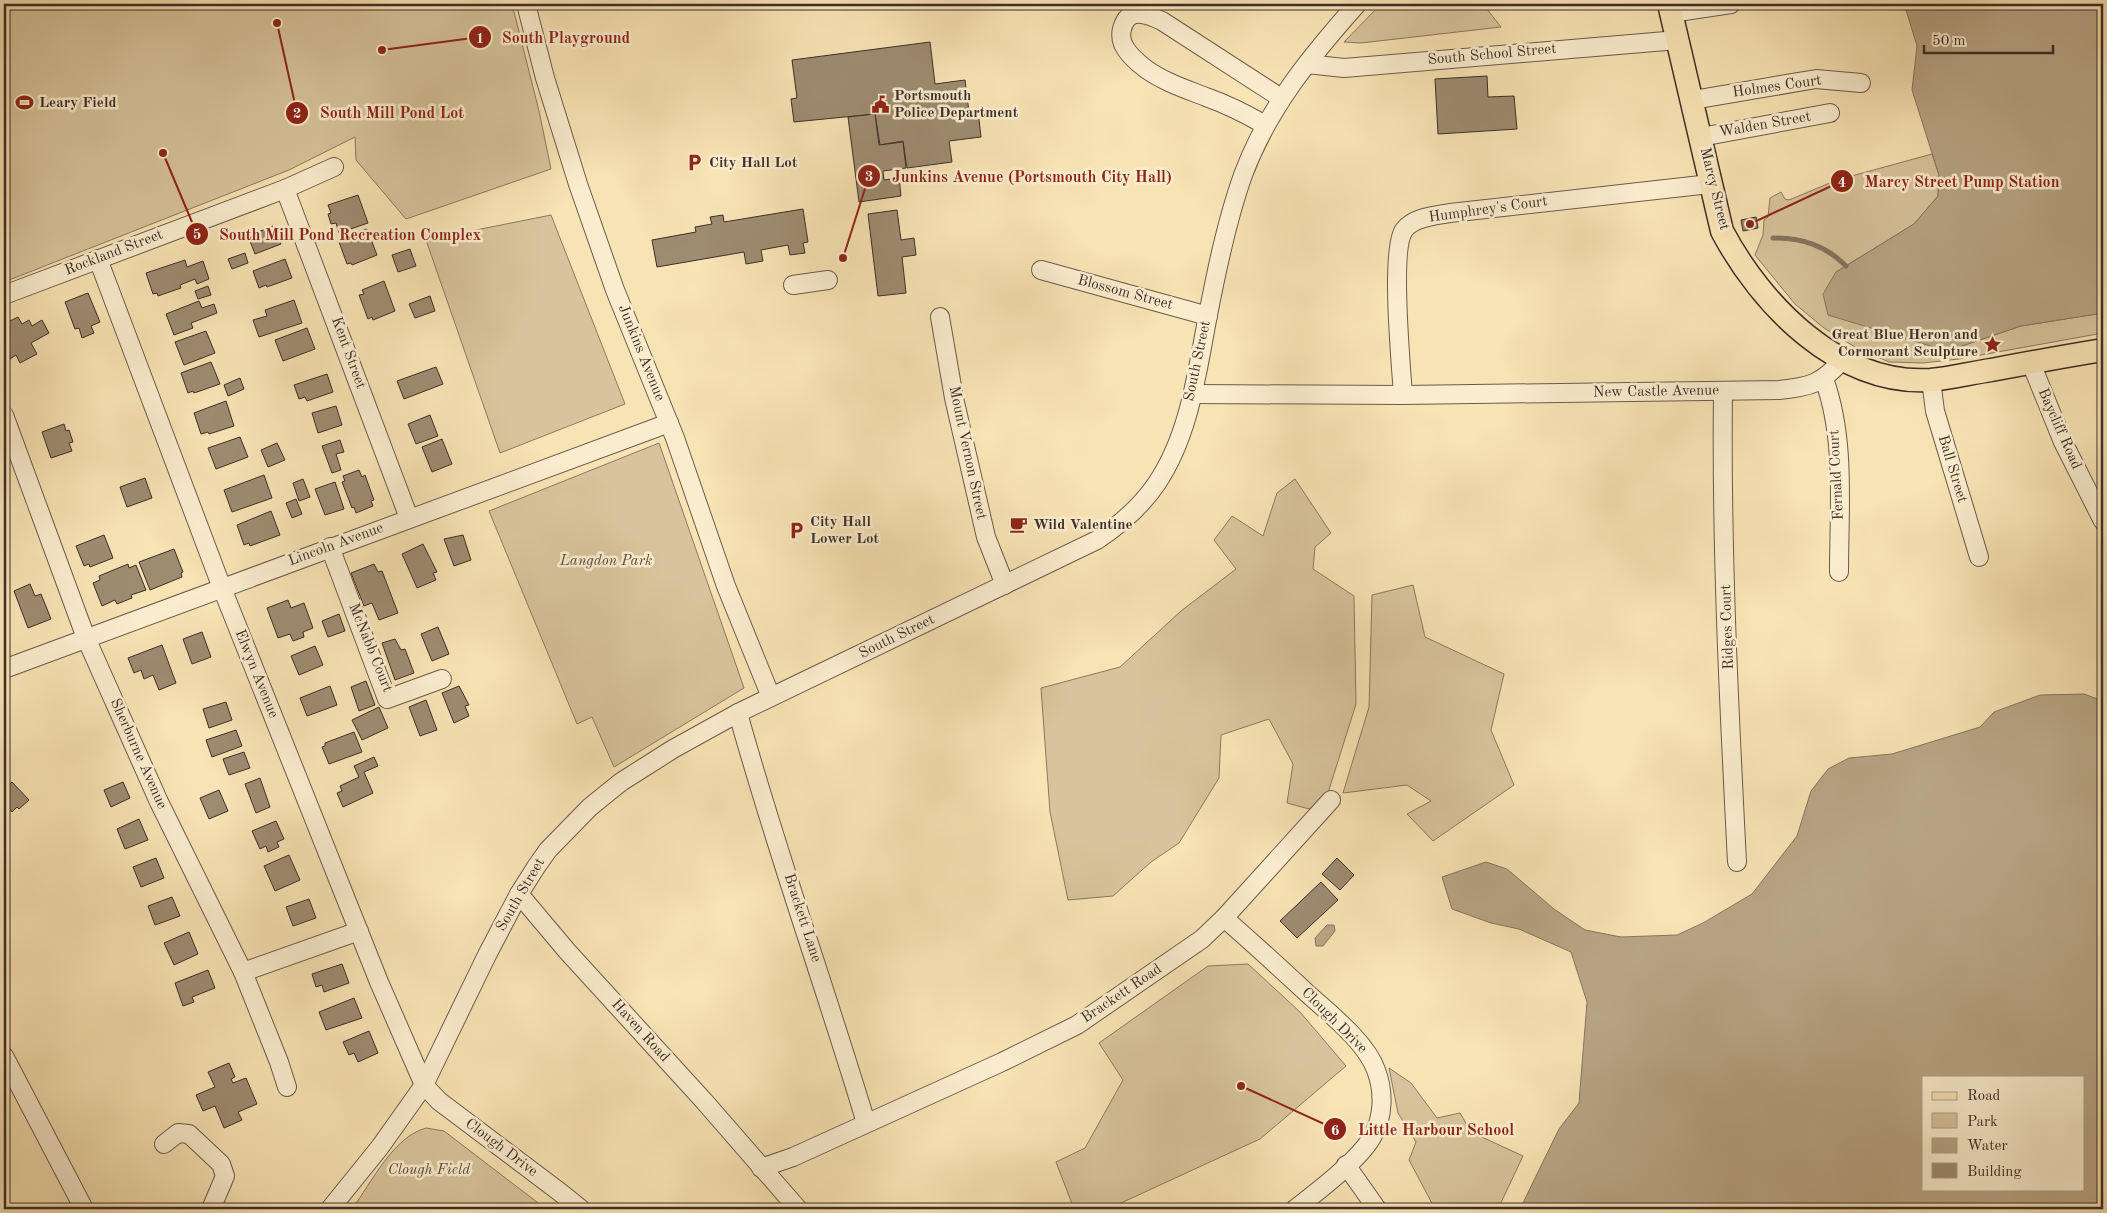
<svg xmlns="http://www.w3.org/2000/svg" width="2107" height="1213" font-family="'Old Standard TT',serif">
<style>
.green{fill:#d8c49c;stroke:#8a7962}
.water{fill:#b8a585;stroke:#867560;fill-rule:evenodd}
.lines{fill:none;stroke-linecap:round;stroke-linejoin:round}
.stream{stroke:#867560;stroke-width:5}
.building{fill:#9e8c71;stroke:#3c2e29}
.minor-casing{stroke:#6b5b4c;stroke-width:20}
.major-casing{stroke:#3c2e29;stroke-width:25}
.minor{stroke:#faedce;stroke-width:18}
.major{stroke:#f8e3b4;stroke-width:22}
.labels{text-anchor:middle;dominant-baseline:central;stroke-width:5;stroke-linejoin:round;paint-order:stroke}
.street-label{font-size:15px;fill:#3c2e29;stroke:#faedce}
.poi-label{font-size:15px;font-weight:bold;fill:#3c2e29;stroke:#faedce;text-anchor:start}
.park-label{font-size:15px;font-style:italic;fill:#5b4c40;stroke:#faedce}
.leader{fill:none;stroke:#8f2418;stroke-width:2}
.callout-dot{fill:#8f2418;stroke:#faedce;stroke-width:2}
.mark-label{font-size:15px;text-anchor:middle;font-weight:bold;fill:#fff}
.callout-label{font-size:16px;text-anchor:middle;font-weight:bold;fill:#8f2418;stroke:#faedce;stroke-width:5;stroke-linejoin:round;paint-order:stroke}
</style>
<rect width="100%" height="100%" fill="#f8e3b4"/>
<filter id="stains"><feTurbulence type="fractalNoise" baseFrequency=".004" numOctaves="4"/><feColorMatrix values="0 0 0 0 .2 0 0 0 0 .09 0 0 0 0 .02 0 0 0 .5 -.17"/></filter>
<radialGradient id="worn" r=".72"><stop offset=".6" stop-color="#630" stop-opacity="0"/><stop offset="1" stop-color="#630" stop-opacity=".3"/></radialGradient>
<!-- green -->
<g class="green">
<polygon points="4,4 512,4 539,111 551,169 406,219 356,160 355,137 289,170 4,282"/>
<polygon points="1381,4 1483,4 1501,27 1361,43 1344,42"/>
<polygon points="1932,154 1939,175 1938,196 1914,224 1836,272 1947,351 2021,326 2103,313 2103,333 1959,359 1923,363 1889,362 1855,347 1824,328 1795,304 1755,255 1763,235 1764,220 1768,217 1770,198 1781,192 1785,199 1789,200 1837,180"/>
<polygon points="551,215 625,404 500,453 426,240"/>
<polygon points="659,443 744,688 614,767 592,717 577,724 489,511"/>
<polygon points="1295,479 1331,533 1315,547 1313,569 1354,596 1356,704 1327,796 1309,809 1287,803 1293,764 1269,719 1221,735 1219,778 1179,843 1151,862 1113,896 1068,900 1050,812 1041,688 1120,667 1181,611 1236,569 1214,540 1232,516 1263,536 1277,493"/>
<polygon points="1413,585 1425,637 1504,674 1491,730 1514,785 1433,841 1407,814 1431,801 1407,785 1343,793 1369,707 1372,595"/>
<polygon points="1248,964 1300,1012 1346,1066 1260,1139 1108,1209 1074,1209 1056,1162 1085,1148 1123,1080 1099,1043 1208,966"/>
<polygon points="1389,1068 1411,1083 1437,1118 1460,1113 1471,1132 1523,1156 1498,1209 1435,1209 1409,1160 1416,1142 1398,1113"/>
<path d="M426,1128L444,1131L546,1209H352C372,1182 393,1137 426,1128Z"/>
</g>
<!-- water -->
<g class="water">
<polygon points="1906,4 2103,4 2103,313 2021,326 1947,351 1828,315 1823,294 1836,272 1914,224 1938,196 1939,175 1912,90 1917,46 1906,10"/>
<path d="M2084,694L2103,701V1209H1520L1559,1129L1579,1103L1587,1002L1571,952L1519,929L1491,923L1452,909L1442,877L1486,862L1507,869L1554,909L1585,930L1621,937L1677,935L1703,923L1752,894L1797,836L1811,791L1828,769L1849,758L1892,754L1980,727L1994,712L2040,695ZM1923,1077H2083V1189H1923Z"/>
<polygon points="1327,925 1334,925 1335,931 1323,946 1316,946 1315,938"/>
</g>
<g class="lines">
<!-- stream -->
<path class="stream" d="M1773,238C1802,238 1825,245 1846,266"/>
</g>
<!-- building -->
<g class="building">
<polygon points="930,42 935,84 965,80 969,112 978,111 981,137 949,141 952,162 907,168 903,141 880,145 875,114 794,122 791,99 797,98 792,60"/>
<polygon points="1487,76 1488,97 1514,96 1517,129 1438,134 1435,79"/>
<polygon points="875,114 879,145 903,142 906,168 883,171 884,180 899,178 901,196 859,202 848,117"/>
<polygon points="358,195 368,223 339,233 336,223 331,224 328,214 331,213 328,205"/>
<polygon points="803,209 808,242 803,243 805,253 790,255 788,245 761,250 763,261 746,264 744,252 657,267 652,240 696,232 695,227 712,224 710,217 723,215 724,222"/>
<polygon points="897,210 901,240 914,238 916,255 902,257 906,293 878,296 868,214"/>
<polygon points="1756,217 1758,228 1743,231 1741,220"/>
<polygon points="273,226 281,244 255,254 248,236"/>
<polygon points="367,229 377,255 352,265 351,263 347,264 338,239"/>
<polygon points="410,249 416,266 398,272 392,255"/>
<polygon points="245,253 248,263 232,269 228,259"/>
<polygon points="285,259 292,278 267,287 266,285 259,288 253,271"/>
<polygon points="185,260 187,267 203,261 209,279 197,284 195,279 180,285 181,288 158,296 157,293 153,294 146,273"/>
<polygon points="384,281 395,311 373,320 372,317 368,319 359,295 364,294 362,290"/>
<polygon points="208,286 211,295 198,299 195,291"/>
<polygon points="88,293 100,322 91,326 94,333 82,338 79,328 75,329 65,302"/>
<polygon points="430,296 435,311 415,318 409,304"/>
<polygon points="294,300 302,323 259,337 253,320 267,316 265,310"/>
<polygon points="199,301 202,308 214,304 217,313 191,323 193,328 174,335 166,314"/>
<polygon points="18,317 22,324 29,320 32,326 42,320 49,333 31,343 37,354 20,363 16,355 10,359 4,347 4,324"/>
<polygon points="307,328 315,349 283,361 275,340"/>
<polygon points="206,331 215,353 184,365 175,342"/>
<polygon points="211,362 220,384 194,393 193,391 188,393 181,373"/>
<polygon points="436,367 443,384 404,399 397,381"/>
<polygon points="327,374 333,392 307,401 305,397 299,399 294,385"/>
<polygon points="240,378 244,389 228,396 224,385"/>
<polygon points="226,401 234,426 209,434 208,432 201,434 194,413"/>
<polygon points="336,406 342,425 318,433 312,413"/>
<polygon points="430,415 438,436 416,444 408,424"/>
<polygon points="64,424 66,431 69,430 73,442 69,443 72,451 51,458 42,432"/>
<polygon points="240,437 248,457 216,469 208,448"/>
<polygon points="442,439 452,464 432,472 422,447"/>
<polygon points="340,440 344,452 336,454 341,470 332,473 322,446"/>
<polygon points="277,443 285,460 268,467 261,450"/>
<polygon points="359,470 362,477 365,475 374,500 371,501 373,506 356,513 354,507 352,508 342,482 345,481 343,476"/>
<polygon points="264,475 272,498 232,512 224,490"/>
<polygon points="145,478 152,498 127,507 120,487"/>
<polygon points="303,479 310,497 299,501 293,483"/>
<polygon points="335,482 344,509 325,515 315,489"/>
<polygon points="296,499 302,514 292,518 286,503"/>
<polygon points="271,511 280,535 250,546 249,543 244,545 237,525"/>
<polygon points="104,535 113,558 90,567 89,564 84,566 76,546"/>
<polygon points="463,535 471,560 454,566 444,539"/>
<polygon points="423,544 437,572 433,573 436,580 417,588 402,554"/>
<polygon points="174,549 183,572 181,573 182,577 150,590 139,562"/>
<polygon points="128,564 129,568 136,565 146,590 131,595 132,598 117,604 115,600 102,606 93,583 100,580 99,576"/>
<polygon points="374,564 378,572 382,571 398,613 379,620 372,603 364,606 351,573"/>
<polygon points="30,584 35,596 41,594 51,619 28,628 14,591"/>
<polygon points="288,600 291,608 304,603 313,628 303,632 304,637 293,641 290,634 278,638 267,608"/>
<polygon points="339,614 345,631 328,637 322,621"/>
<polygon points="438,627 449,654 432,661 421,634"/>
<polygon points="202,632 211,657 192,664 183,639"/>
<polygon points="395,639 401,650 405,649 414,673 395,680 382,643"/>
<polygon points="162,645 176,683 159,690 153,675 144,679 141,670 134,673 128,658"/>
<polygon points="315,646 323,665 299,675 291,656"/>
<polygon points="366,681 375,705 359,711 351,687"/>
<polygon points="330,686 337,705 307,716 300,698"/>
<polygon points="459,686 469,705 465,706 469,716 454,723 442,693"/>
<polygon points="426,700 437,730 420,736 409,707"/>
<polygon points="226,702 232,720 209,728 203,709"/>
<polygon points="379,707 388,728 362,740 352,720"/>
<polygon points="236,730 242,746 212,757 206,740"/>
<polygon points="354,732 362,752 329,764 322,747 325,746 325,743"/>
<polygon points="244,752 250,768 229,775 223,759"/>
<polygon points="374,757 378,766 364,772 373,793 343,807 337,793 342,791 340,786 359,777 354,766"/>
<polygon points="260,778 270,807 256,813 245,784"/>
<polygon points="12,782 29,800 19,809 17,807 12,812 4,802 4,789"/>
<polygon points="123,782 130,798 111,807 104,790"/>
<polygon points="219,790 228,811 209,819 200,798"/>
<polygon points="139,819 148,840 125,849 117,829"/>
<polygon points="276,821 284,839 277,842 279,847 268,852 266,846 260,849 252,831"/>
<polygon points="289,855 300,880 275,891 264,866"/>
<polygon points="156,858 164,878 141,887 133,867"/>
<polygon points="1337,858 1354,875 1340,890 1322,874"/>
<polygon points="1321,882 1338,900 1297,938 1280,921"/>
<polygon points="172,897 180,916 155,925 148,906"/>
<polygon points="309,899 316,918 293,926 286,907"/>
<polygon points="189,932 198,954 174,965 164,943"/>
<polygon points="342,964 349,983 324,992 322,985 316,987 312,974"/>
<polygon points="208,970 215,988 192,997 194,1002 183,1006 175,983"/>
<polygon points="354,998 362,1018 326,1030 319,1012"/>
<polygon points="369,1031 378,1053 358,1062 354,1053 349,1055 343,1042"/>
<polygon points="229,1063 235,1077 231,1079 233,1083 246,1078 257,1104 238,1112 242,1120 224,1128 215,1106 203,1111 196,1095 215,1087 208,1072"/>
</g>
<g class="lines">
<defs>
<g id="minor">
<polyline points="526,4 545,78 578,184 615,290 675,438 726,586 771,697"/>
<polyline points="1671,13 1731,4"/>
<polyline points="1307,64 1344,68 1678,40"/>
<polyline points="1693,100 1816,79 1861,83"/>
<path d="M1265,125C1246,114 1226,104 1206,97C1186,89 1164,82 1146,69C1138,63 1127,53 1123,44C1121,39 1121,33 1122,29C1128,6 1147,14 1162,21L1281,98"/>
<polyline points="1701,137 1830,113"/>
<polyline points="285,189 409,518"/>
<polyline points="98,259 222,588 379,982 424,1085 439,1101 561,1193 581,1209"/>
<polyline points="1041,270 1208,316"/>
<polyline points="793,285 828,280"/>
<polyline points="4,295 285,189 334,167"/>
<polyline points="940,317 954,398 986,537 1005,585"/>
<polyline points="2031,363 2063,442 2103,521"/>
<path d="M1824,379C1846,439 1839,509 1839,572"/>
<polyline points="1931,380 1935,411 1979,557"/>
<path d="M1723,391C1721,548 1729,706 1737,862"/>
<path d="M1193,394L1403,395L1779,390C1809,387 1822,384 1842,360"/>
<path d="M1403,395C1401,365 1390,250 1404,230C1414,217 1435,216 1450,213L1710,184"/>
<polyline points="4,415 86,638 159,802 243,972 359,931"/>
<polyline points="330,547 387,699 442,679"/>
<polyline points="4,669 669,423"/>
<path d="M738,713C776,851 825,986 866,1123"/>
<polyline points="519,894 567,951 704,1101 798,1209"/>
<path d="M1224,918C1253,943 1280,968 1308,994C1330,1014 1366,1042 1376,1070C1384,1091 1384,1117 1372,1137C1359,1160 1317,1192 1295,1209"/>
<polyline points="243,972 279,1062 287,1087"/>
<polyline points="4,1056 84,1209"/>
<polyline points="164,1144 178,1133 189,1134 221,1164 225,1176 211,1209"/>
<polyline points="1346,1165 1377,1209"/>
<polyline points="761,1168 793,1157 1002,1062 1077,1025 1202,939 1224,918 1331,800"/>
<path d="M330,1209L380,1147L424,1085L487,955L519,894L536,867L548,850L590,807L621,782L673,749L738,713L1097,540C1121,524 1141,507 1157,483C1190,434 1197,371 1208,315C1217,268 1227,220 1243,175C1268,108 1310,57 1357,4"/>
</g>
<path id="major" d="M1669,4L1722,231C1761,305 1839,386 1931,380C1951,378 1971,373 1991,370C2028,363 2066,356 2103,350"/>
</defs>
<!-- minor casing -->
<use href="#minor" class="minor-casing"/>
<!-- major casing -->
<use href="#major" class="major-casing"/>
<!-- minor -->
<use href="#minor" class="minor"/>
<!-- major -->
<use href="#major" class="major"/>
</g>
<!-- icons -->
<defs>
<symbol id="stadium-bare" viewBox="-9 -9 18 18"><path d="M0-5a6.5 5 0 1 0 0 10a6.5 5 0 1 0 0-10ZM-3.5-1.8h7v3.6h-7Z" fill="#8f2418" stroke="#faedce" stroke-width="2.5" paint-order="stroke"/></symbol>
<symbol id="civic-bare" viewBox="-9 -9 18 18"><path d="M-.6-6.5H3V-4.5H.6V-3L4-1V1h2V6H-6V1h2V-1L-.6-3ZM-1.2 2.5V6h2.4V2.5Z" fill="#8f2418" stroke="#faedce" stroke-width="2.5" paint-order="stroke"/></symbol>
<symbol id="parking-bare" viewBox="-9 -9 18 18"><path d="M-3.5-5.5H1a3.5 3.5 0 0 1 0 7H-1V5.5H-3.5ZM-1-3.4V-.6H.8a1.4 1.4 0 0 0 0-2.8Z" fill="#8f2418" stroke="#faedce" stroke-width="2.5" paint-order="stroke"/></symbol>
<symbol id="sight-bare" viewBox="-9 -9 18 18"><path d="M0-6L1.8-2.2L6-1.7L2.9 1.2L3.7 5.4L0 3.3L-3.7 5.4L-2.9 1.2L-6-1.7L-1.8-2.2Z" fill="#8f2418" stroke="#faedce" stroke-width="2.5" paint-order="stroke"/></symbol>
<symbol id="cafe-bare" viewBox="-9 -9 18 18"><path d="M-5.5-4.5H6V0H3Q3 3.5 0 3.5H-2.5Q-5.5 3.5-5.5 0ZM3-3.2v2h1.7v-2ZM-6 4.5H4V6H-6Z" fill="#8f2418" stroke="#faedce" stroke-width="2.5" paint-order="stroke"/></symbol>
</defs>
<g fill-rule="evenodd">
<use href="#stadium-bare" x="12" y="90" width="25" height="25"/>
<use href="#civic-bare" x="868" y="92" width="25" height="25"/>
<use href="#parking-bare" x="682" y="150" width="25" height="25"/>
<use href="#sight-bare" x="1980" y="332" width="25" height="25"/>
<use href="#cafe-bare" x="1006" y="512" width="25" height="25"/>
<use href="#parking-bare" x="784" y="518" width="25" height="25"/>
</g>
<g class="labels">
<!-- street labels -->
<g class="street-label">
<text transform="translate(1492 55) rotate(-5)">South School Street</text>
<text transform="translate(1777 87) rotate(-8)">Holmes Court</text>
<text transform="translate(1765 125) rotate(-10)">Walden Street</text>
<text transform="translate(1714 189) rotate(76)">Marcy Street</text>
<text transform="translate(1488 210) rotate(-8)">Humphrey's Court</text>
<text transform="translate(114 253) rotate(-21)">Rockland Street</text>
<text transform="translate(1125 293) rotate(15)">Blossom Street</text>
<text transform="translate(348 353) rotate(70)">Kent Street</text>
<text transform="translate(641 353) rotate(68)">Junkins Avenue</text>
<text transform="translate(1198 361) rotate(-78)">South Street</text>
<text transform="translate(1656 392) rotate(-1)">New Castle Avenue</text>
<text transform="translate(2059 429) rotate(66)">Baycliff Road</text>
<text transform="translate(967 453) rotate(78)">Mount Vernon Street</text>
<text transform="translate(1952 469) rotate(73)">Ball Street</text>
<text transform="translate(1837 475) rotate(-93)">Fernald Court</text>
<text transform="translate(336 545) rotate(-20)">Lincoln Avenue</text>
<text transform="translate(1728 627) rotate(-92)">Ridges Court</text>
<text transform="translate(897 637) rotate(-26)">South Street</text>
<text transform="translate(370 648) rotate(68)">McNabb Court</text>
<text transform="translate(256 674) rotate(68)">Elwyn Avenue</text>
<text transform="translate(138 754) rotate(66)">Sherburne Avenue</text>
<text transform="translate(521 895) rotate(-60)">South Street</text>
<text transform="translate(802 918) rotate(72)">Brackett Lane</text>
<text transform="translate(1122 994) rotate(-34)">Brackett Road</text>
<text transform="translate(1334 1021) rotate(45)">Clough Drive</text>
<text transform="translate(640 1031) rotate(48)">Haven Road</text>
<text transform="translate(501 1148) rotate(37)">Clough Drive</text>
</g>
<!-- poi labels -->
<g class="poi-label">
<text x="894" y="96">Portsmouth<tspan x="894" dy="17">Police Department</tspan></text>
<text x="39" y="103">Leary Field</text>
<text x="709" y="163">City Hall Lot</text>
<text x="1978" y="335" text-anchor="end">Great Blue Heron and<tspan x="1978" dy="17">Cormorant Sculpture</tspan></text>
<text x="810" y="522">City Hall<tspan x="810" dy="17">Lower Lot</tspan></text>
<text x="1033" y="525">Wild Valentine</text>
</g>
<!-- park labels -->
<g class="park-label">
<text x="606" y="561">Langdon Park</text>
<text x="429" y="1170">Clough Field</text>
</g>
</g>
<!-- callouts -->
<path class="leader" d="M382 50L480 37M277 23L297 113M843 258L869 176M1750 224L1842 181M163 153L197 234M1241 1086L1335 1129"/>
<g class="callout-dot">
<circle cx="382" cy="50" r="5"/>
<circle cx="277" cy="23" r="5"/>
<circle cx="843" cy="258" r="5"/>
<circle cx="1750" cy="224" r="5"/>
<circle cx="163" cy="153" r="5"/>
<circle cx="1241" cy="1086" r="5"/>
<circle cx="480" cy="37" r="12"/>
<circle cx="297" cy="113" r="12"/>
<circle cx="869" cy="176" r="12"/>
<circle cx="1842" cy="181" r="12"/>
<circle cx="197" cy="234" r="12"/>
<circle cx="1335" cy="1129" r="12"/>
</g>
<g class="mark-label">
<text x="480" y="43">1</text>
<text x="297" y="118">2</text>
<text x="869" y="181">3</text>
<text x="1842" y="187">4</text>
<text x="197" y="239">5</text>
<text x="1335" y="1135">6</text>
</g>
<g class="callout-label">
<text x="566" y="43">South Playground</text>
<text x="392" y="118">South Mill Pond Lot</text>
<text x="1032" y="182">Junkins Avenue (Portsmouth City Hall)</text>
<text x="1962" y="187">Marcy Street Pump Station</text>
<text x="350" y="240">South Mill Pond Recreation Complex</text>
<text x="1436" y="1135">Little Harbour School</text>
</g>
<!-- margin -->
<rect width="2107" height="1213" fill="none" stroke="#f8e3b4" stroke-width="20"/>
<rect x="5" y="5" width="2097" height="1203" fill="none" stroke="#3c2e29" stroke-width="2.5"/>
<rect x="10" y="10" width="2087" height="1193" fill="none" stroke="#3c2e29"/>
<!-- legend -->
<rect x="1922" y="1076" width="162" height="115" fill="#faedce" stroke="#aea18c"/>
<rect x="1932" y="1092" width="25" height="8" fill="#f8e3b4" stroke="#aea18c"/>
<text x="1967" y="1100" font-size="15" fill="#3c2e29">Road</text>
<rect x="1932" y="1113" width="25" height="15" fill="#d8c49c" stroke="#aea18c"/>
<text x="1967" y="1126" font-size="15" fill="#3c2e29">Park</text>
<rect x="1932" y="1138" width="25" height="15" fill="#b8a585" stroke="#aea18c"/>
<text x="1967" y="1150" font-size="15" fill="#3c2e29">Water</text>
<rect x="1932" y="1163" width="25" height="15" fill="#9e8c71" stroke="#aea18c"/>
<text x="1967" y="1176" font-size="15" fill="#3c2e29">Building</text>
<!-- scale -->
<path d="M1924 45v8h129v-8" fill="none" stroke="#3c2e29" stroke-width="2.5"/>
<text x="1932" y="45" font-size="15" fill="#3c2e29" stroke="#faedce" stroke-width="4" paint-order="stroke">50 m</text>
<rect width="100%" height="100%" filter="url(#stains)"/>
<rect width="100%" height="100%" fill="url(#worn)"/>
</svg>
